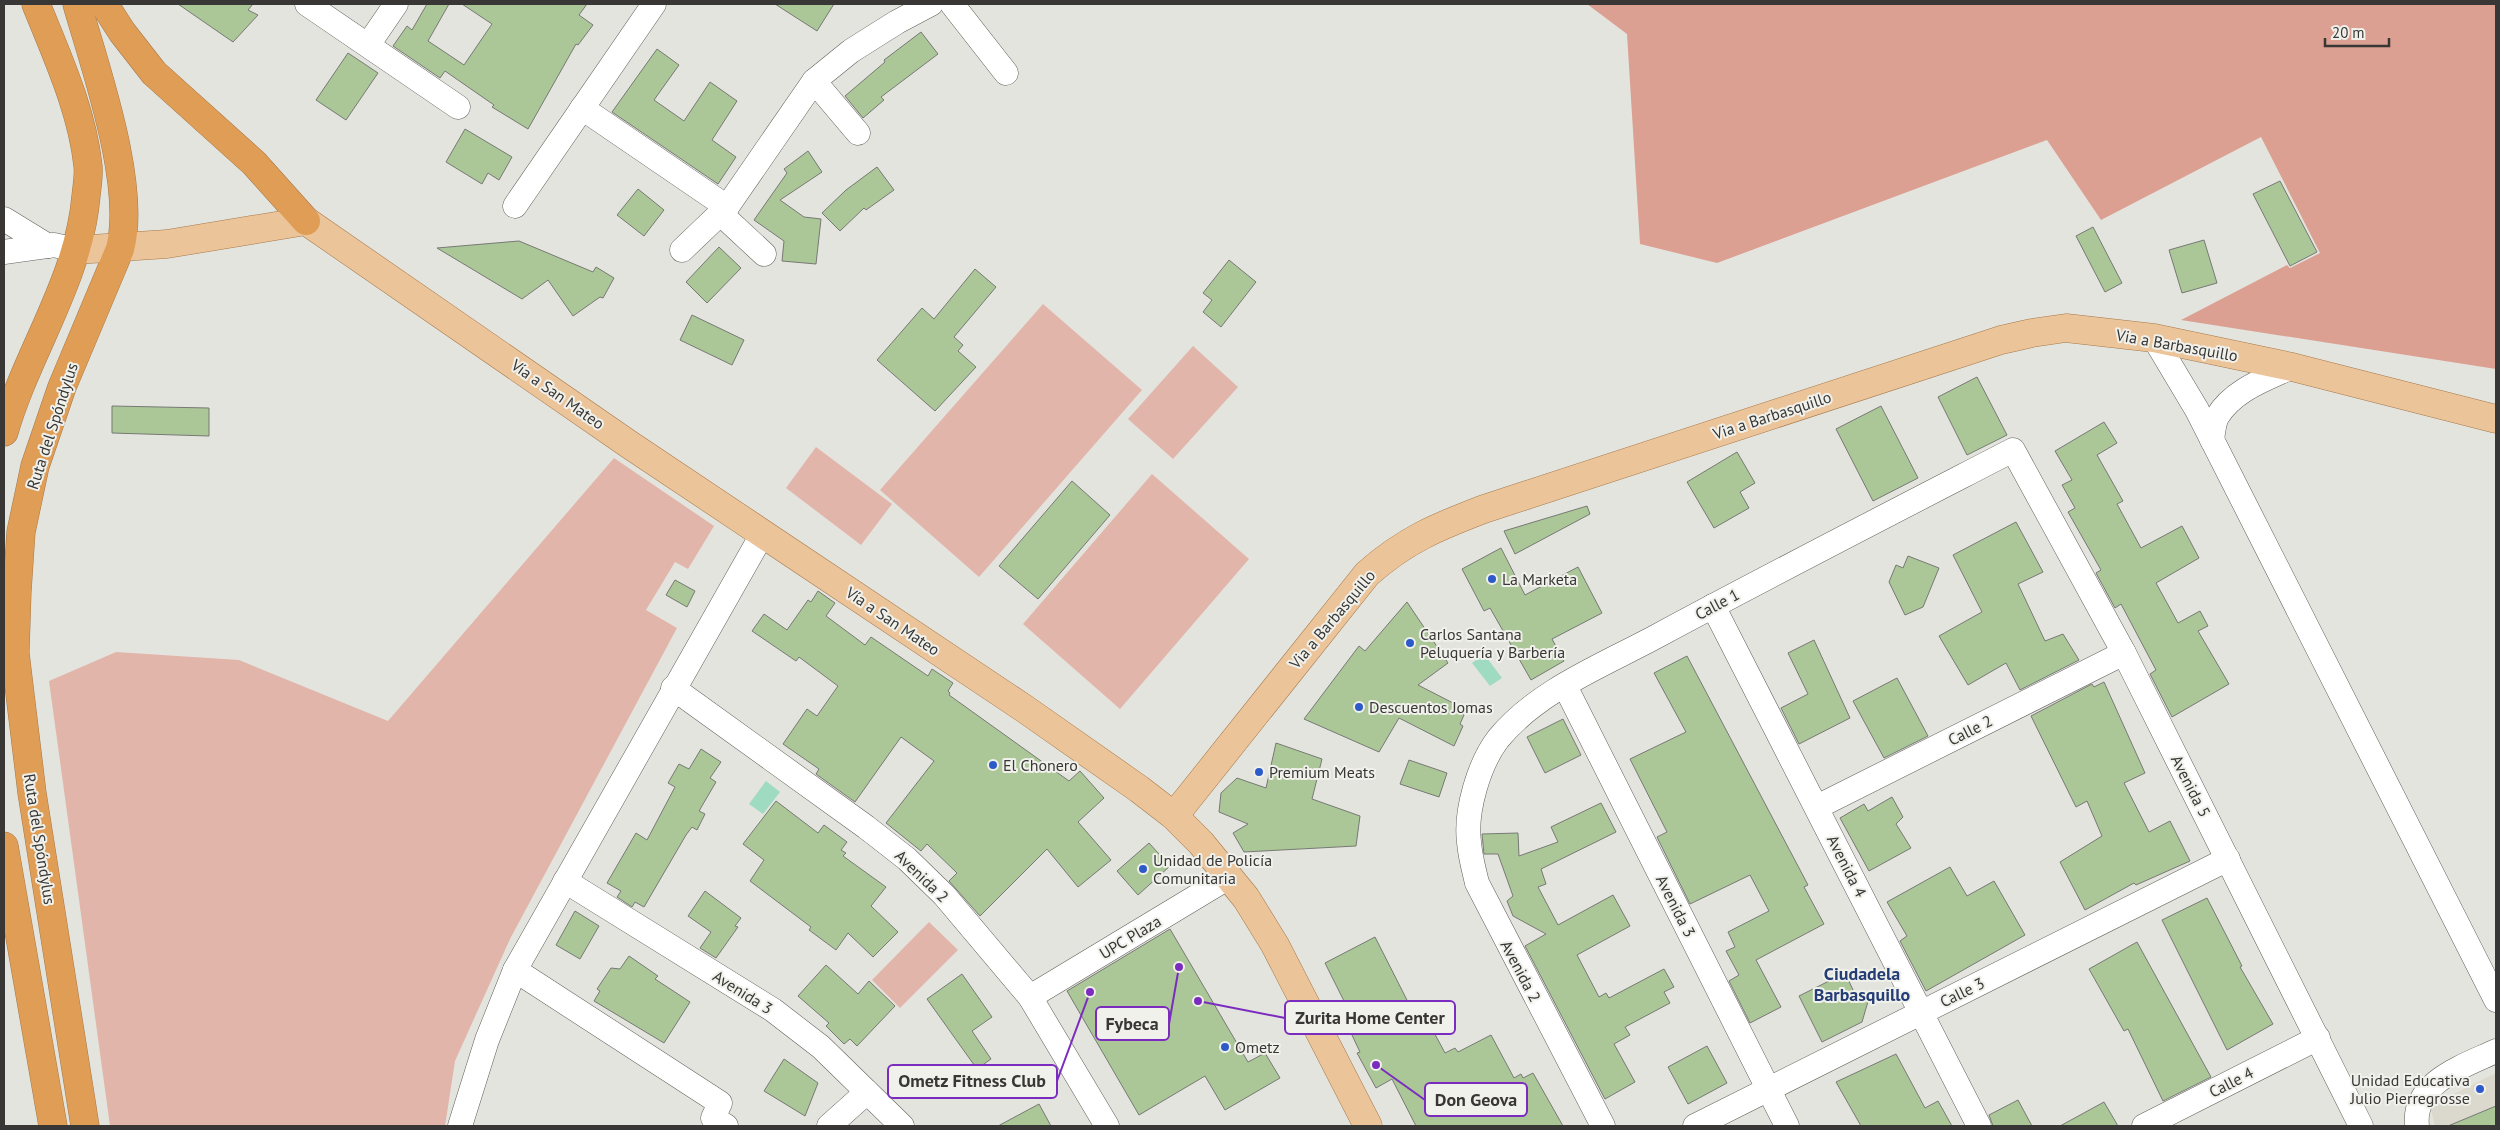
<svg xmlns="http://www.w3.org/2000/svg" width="2500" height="1130" font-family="'PT Sans',sans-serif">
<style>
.built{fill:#dbd9cd}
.green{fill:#e2b5aa}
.forest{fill:#dba092}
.water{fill:#9edbc0}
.building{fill:#abc797;stroke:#777975}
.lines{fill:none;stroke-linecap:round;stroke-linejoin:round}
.minor-casing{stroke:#61605c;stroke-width:25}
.major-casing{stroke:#a5794a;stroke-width:29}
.highway-casing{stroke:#a5794a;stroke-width:29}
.minor{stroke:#fff;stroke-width:24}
.major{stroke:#ecc499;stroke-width:28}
.highway{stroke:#df9d55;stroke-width:28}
.poi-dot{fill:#2d5ac9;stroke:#f1f1ec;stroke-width:2}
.labels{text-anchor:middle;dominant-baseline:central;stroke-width:4;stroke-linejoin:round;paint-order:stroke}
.street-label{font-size:16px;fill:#383736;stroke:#f1f1ec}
.poi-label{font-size:16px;fill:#383736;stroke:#f1f1ec;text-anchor:start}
.neighbourhood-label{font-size:18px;font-weight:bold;fill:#243d74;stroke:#f1f1ec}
.leader{fill:none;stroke:#7b2cbf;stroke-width:2}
.callout-dot{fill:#7b2cbf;stroke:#f1f1ec;stroke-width:2}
.callout{fill:#f1f1ec;stroke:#7b2cbf;stroke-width:2}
.callout-label{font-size:18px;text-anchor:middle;font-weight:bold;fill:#383736}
</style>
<rect width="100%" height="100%" fill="#e4e4df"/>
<!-- built -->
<polygon class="built" points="2496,1073 2496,1126 2435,1126 2430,1106"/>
<!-- green -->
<g class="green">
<polygon points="1043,304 1142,390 979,577 880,490"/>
<polygon points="1193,346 1238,387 1173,459 1128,419"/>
<polygon points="816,447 892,504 861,545 786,488"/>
<polygon points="614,458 714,526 688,569 675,562 646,610 677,628 510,939 455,1061 445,1126 110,1126 49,681 116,652 239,660 388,721"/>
<polygon points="1152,474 1249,559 1120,709 1023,624"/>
<polygon points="929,922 958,950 900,1008 872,980"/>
</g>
<!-- forest -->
<polygon class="forest" points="1587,4 2496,4 2496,369 2181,320 2287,265 2290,268 2320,253 2261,137 2101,220 2047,140 1717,263 1640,244 1627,34"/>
<!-- water -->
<g class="water">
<polygon points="1484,654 1502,678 1490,686 1472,663"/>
<polygon points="766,781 780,792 763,814 749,804"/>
</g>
<!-- building -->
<g class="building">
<polygon points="178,4 253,4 248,10 258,15 233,42"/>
<polygon points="427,4 449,4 428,41 464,65 492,24 462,4 587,4 579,15 593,25 578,45 576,44 528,129 492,107 494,105 445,71 440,78 393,46 407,26 412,30"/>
<polygon points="775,4 834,4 817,31"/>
<polygon points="921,32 938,54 881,97 884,100 863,118 845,96 885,62 884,60"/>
<polygon points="657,49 679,65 654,100 684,121 710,82 737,101 712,140 736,157 718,184 612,112"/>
<polygon points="348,53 378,73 346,120 316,100"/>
<polygon points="465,129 512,157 499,180 488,173 482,184 446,162"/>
<polygon points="808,151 822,172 780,200 804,217 821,219 816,264 782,261 784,241 754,220 787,173 784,169"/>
<polygon points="877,167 894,190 866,210 864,208 840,231 822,213 846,190"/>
<polygon points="2280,181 2317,252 2290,266 2253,194"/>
<polygon points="638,189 664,210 644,236 617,215"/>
<polygon points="2093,227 2122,283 2105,292 2076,236"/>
<polygon points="2204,240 2217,283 2182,293 2169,250"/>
<polygon points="519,241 593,272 596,267 614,278 603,298 600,297 573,316 548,280 522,299 437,248"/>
<polygon points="719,247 741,268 707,303 686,282"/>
<polygon points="1229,260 1256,282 1221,327 1203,312 1212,300 1203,293"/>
<polygon points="975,269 996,287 954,337 963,345 958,351 976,367 935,411 877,360 922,308 934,319"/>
<polygon points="692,315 744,340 732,365 680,340"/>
<polygon points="1977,377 2007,435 1967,455 1938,397"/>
<polygon points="112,406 209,408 209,436 112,433"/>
<polygon points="1881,406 1918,478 1873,501 1836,429"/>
<polygon points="2104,422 2117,443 2097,455 2123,501 2117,504 2141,548 2182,526 2199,558 2156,583 2178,623 2200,611 2208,626 2198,631 2229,684 2172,717 2150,674 2156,670 2121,604 2115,608 2096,573 2101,570 2068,512 2075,508 2062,485 2072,480 2055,451"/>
<polygon points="1737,452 1755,483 1740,492 1749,508 1714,528 1687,482"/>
<polygon points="1072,481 1110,515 1038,599 999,566"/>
<polygon points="1587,506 1590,514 1515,554 1504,531"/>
<polygon points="2016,522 2043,572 2018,584 2045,641 2063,634 2079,660 2020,690 2006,663 1968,685 1939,636 1982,612 1953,555"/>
<polygon points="1501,548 1525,595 1578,567 1602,613 1552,639 1564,661 1531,680 1490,608 1484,611 1462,569"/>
<polygon points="1908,556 1939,568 1923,607 1905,615 1889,582 1896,565 1903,568"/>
<polygon points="675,580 695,591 687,607 666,595"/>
<polygon points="818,591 835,603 826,616 865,645 871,637 928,676 932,669 953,683 948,691 950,693 949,695 1069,781 1080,771 1104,798 1078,822 1111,860 1078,887 1047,849 980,916 949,881 957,873 927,844 921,851 886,823 934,761 901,737 855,802 816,774 819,769 783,744 807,709 817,716 838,686 799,657 796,661 752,631 764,614 787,630 808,600 811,602"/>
<polygon points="1407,602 1448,663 1418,685 1455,704 1453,709 1464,715 1460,724 1463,726 1454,746 1399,718 1379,752 1304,719 1359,646 1365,651"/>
<polygon points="1814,640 1850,718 1799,744 1781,708 1808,694 1788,653"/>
<polygon points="1687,656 1808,885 1804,887 1824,924 1756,960 1781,1007 1750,1023 1729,981 1739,975 1726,951 1735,947 1728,932 1769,911 1750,875 1690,904 1657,837 1667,832 1630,759 1686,732 1654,673"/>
<polygon points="1897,678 1928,736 1884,758 1853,701"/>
<polygon points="2104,682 2145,773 2124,783 2149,832 2170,821 2190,861 2136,885 2134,883 2085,910 2060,862 2102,836 2087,801 2076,807 2031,716 2092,684 2094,687"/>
<polygon points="1563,719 1581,755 1545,773 1527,737"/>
<polygon points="1276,743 1322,759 1312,799 1360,816 1356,846 1244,852 1233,833 1248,824 1219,812 1221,793 1237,778 1266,788"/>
<polygon points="701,749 721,762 710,778 716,782 699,811 705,814 697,830 692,827 686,835 644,907 635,902 632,907 617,897 621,891 607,883 636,833 647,840 675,787 668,783 679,764 689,769"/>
<polygon points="1409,760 1447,773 1439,797 1400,784"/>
<polygon points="1892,797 1903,817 1896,824 1911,848 1869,871 1840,818 1864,804 1868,811"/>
<polygon points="776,801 818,833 824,825 847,842 841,850 846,853 843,856 886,887 871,906 898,932 873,957 848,933 836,950 809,930 811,927 750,881 764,860 743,844"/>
<polygon points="1601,803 1616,832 1541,869 1546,884 1538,887 1558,925 1613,895 1630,926 1577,955 1599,997 1606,993 1609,998 1664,969 1674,987 1664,992 1670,1003 1625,1027 1630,1035 1614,1044 1635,1082 1605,1099 1525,946 1546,934 1513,916 1507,901 1513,896 1498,854 1484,854 1482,834 1518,833 1519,856 1558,842 1551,827"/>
<polygon points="1149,843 1170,866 1138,895 1117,871"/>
<polygon points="1950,867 1967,896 1994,881 2025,935 1926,991 1900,941 1907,936 1887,902"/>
<polygon points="705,891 741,918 735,926 738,927 716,958 700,948 711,932 688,916"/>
<polygon points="2207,898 2242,966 2240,967 2273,1024 2227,1050 2162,920"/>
<polygon points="575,911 599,926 580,959 556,945"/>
<polygon points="1170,929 1248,1062 1265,1053 1280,1078 1225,1110 1205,1076 1139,1115 1067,991"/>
<polygon points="1375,937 1409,1004 1412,1002 1425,1028 1430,1025 1445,1053 1455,1048 1458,1052 1491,1035 1514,1078 1521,1074 1523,1078 1533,1073 1563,1126 1416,1126 1392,1079 1376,1088 1357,1053 1360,1052 1351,1033 1358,1029 1325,963"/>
<polygon points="2137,942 2211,1077 2163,1101 2128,1029 2124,1031 2089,969"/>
<polygon points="629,956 658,976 655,979 690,1002 664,1043 594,1001 600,991 597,989 611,968 620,969"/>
<polygon points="826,965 858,994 869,981 895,1006 857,1046 850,1039 844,1044 826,1026 829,1023 798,996"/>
<polygon points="1845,973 1855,994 1869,998 1862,1022 1822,1042 1799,996"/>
<polygon points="962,974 992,1017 972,1031 991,1059 977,1069 927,999"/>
<polygon points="1707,1046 1727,1083 1688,1104 1668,1067"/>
<polygon points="1896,1054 1925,1108 1938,1101 1952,1126 1861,1126 1836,1082"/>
<polygon points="784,1059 818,1083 805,1116 764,1091"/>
<polygon points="2018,1100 2032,1126 1993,1126 1989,1115"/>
<polygon points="2104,1102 2118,1126 2060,1126"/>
<polygon points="1039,1104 1051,1126 998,1126"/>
<polygon points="2496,1106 2496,1126 2448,1126"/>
</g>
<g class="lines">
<defs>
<g id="minor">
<polyline points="307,4 458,107"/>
<polyline points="952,4 1006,73"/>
<polyline points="368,45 396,4"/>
<polyline points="814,81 858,133"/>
<polyline points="582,108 727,207 814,81 851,51 897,22 931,4"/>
<polyline points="515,206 654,4"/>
<polyline points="721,214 764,254"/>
<polyline points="4,219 48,246"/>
<polyline points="682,250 727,207"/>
<polyline points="4,252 54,245 76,250"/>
<polyline points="2154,338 2197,410 2496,1000"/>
<path d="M2212,440C2213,433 2214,423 2217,417C2233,390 2266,379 2292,367"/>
<polyline points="1713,606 1979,1126"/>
<polyline points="1565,686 1787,1126"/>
<polyline points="673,688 866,827 907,859 944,895 1030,997 1107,1126"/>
<polyline points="1817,807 2124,653"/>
<polyline points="565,881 773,1010 821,1047 902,1126"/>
<polyline points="515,970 720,1103 713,1118 726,1126"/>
<polyline points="1030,997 1229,877"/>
<polyline points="460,1126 487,1040 515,970 763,533"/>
<polyline points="829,1126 867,1092"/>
<path d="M1603,1126L1477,883C1474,870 1470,856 1469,842C1465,811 1479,764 1498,739C1538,690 1604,665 1659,635C1776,572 1895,511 2013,450L2124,653L2361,1126"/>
<polyline points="1695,1126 2228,859"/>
<polyline points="2144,1126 2318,1038"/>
<path d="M2417,1126C2412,1082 2464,1066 2496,1051"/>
</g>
<g id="major">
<polyline points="76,250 167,244 306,221 630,445 1025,709 1139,789 1174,816 1201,843 1246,898 1275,945 1368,1126"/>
<path d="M1174,816L1367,574C1405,540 1437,527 1484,509L2001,340L2032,333L2066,328L2154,338L2292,367L2496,419"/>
</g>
<g id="highway">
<path d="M77,4C95,67 137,186 120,249L62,387L35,466L21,532L17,592L15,653L32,793L85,1126"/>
<polyline points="104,4 122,32 154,73 254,163 306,221"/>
<path d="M4,432C27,352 79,280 86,196C87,186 89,176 88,166C82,110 57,56 36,4"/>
<polyline points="4,846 53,1126"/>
</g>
</defs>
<!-- minor casing -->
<use href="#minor" class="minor-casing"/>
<!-- major casing -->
<use href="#major" class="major-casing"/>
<!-- highway casing -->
<use href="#highway" class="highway-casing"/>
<!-- minor -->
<use href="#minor" class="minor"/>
<!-- major -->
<use href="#major" class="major"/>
<!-- highway -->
<use href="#highway" class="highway"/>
</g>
<!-- markers -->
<g class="poi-dot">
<circle cx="1492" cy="579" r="5"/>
<circle cx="1410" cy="643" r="5"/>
<circle cx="1359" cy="707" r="5"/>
<circle cx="993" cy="765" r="5"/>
<circle cx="1259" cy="772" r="5"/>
<circle cx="1143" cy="869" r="5"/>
<circle cx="1225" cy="1047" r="5"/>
<circle cx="2480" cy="1089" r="5"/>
</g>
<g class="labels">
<!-- street labels -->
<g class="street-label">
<text transform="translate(2177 345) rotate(10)">Via a Barbasquillo</text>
<text transform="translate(558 394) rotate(35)">Vía a San Mateo</text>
<text transform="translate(1772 415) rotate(-18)">Via a Barbasquillo</text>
<text transform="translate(52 426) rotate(-72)">Ruta del Spóndylus</text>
<text transform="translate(1717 604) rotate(-28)">Calle 1</text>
<text transform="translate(1332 619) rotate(-50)">Via a Barbasquillo</text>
<text transform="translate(893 621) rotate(34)">Vía a San Mateo</text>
<text transform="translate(1970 730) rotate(-27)">Calle 2</text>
<text transform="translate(2191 786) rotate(63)">Avenida 5</text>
<text transform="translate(40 839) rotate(81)">Ruta del Spóndylus</text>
<text transform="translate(1847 866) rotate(63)">Avenida 4</text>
<text transform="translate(922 876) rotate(44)">Avenida 2</text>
<text transform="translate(1676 906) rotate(63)">Avenida 3</text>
<text transform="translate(1130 937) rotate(-31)">UPC Plaza</text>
<text transform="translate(1521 971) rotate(62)">Avenida 2</text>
<text transform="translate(743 992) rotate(32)">Avenida 3</text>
<text transform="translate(1962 992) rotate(-26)">Calle 3</text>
<text transform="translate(2231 1082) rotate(-27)">Calle 4</text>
</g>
<!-- poi labels -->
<g class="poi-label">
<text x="1502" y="579">La Marketa</text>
<text x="1420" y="634">Carlos Santana<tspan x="1420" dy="18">Peluquería y Barbería</tspan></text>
<text x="1369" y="707">Descuentos Jomas</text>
<text x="1003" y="765">El Chonero</text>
<text x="1269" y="772">Premium Meats</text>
<text x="1153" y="860">Unidad de Policía<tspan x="1153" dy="18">Comunitaria</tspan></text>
<text x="1235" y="1047">Ometz</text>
<text x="2470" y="1080" text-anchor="end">Unidad Educativa<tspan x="2470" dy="18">Julio Pierregrosse</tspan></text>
</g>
<!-- neighbourhood labels -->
<g class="neighbourhood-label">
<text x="1862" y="973">Ciudadela<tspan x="1862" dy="21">Barbasquillo</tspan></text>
</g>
</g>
<!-- callouts -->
<path class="leader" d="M1198 1001L1285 1018M1179 967L1169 1024M1090 992L1057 1081M1376 1065L1425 1100"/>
<g class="callout-dot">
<circle cx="1198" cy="1001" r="5"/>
<circle cx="1179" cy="967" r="5"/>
<circle cx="1090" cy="992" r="5"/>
<circle cx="1376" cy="1065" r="5"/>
</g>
<g class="callout">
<rect x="1285" y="1001" width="170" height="33" rx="5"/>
<rect x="1096" y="1007" width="73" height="33" rx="5"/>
<rect x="888" y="1065" width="169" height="33" rx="5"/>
<rect x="1425" y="1083" width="102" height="33" rx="5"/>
</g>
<g class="callout-label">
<text x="1370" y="1024">Zurita Home Center</text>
<text x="1132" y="1030">Fybeca</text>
<text x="972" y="1087">Ometz Fitness Club</text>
<text x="1476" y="1106">Don Geova</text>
</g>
<!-- border -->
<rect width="2500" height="1130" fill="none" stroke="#383736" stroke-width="10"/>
<!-- scale -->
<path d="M2325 38v8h64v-8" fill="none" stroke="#383736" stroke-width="2.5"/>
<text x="2332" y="38" font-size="15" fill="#383736" stroke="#f1f1ec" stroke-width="4" paint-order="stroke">20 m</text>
</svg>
